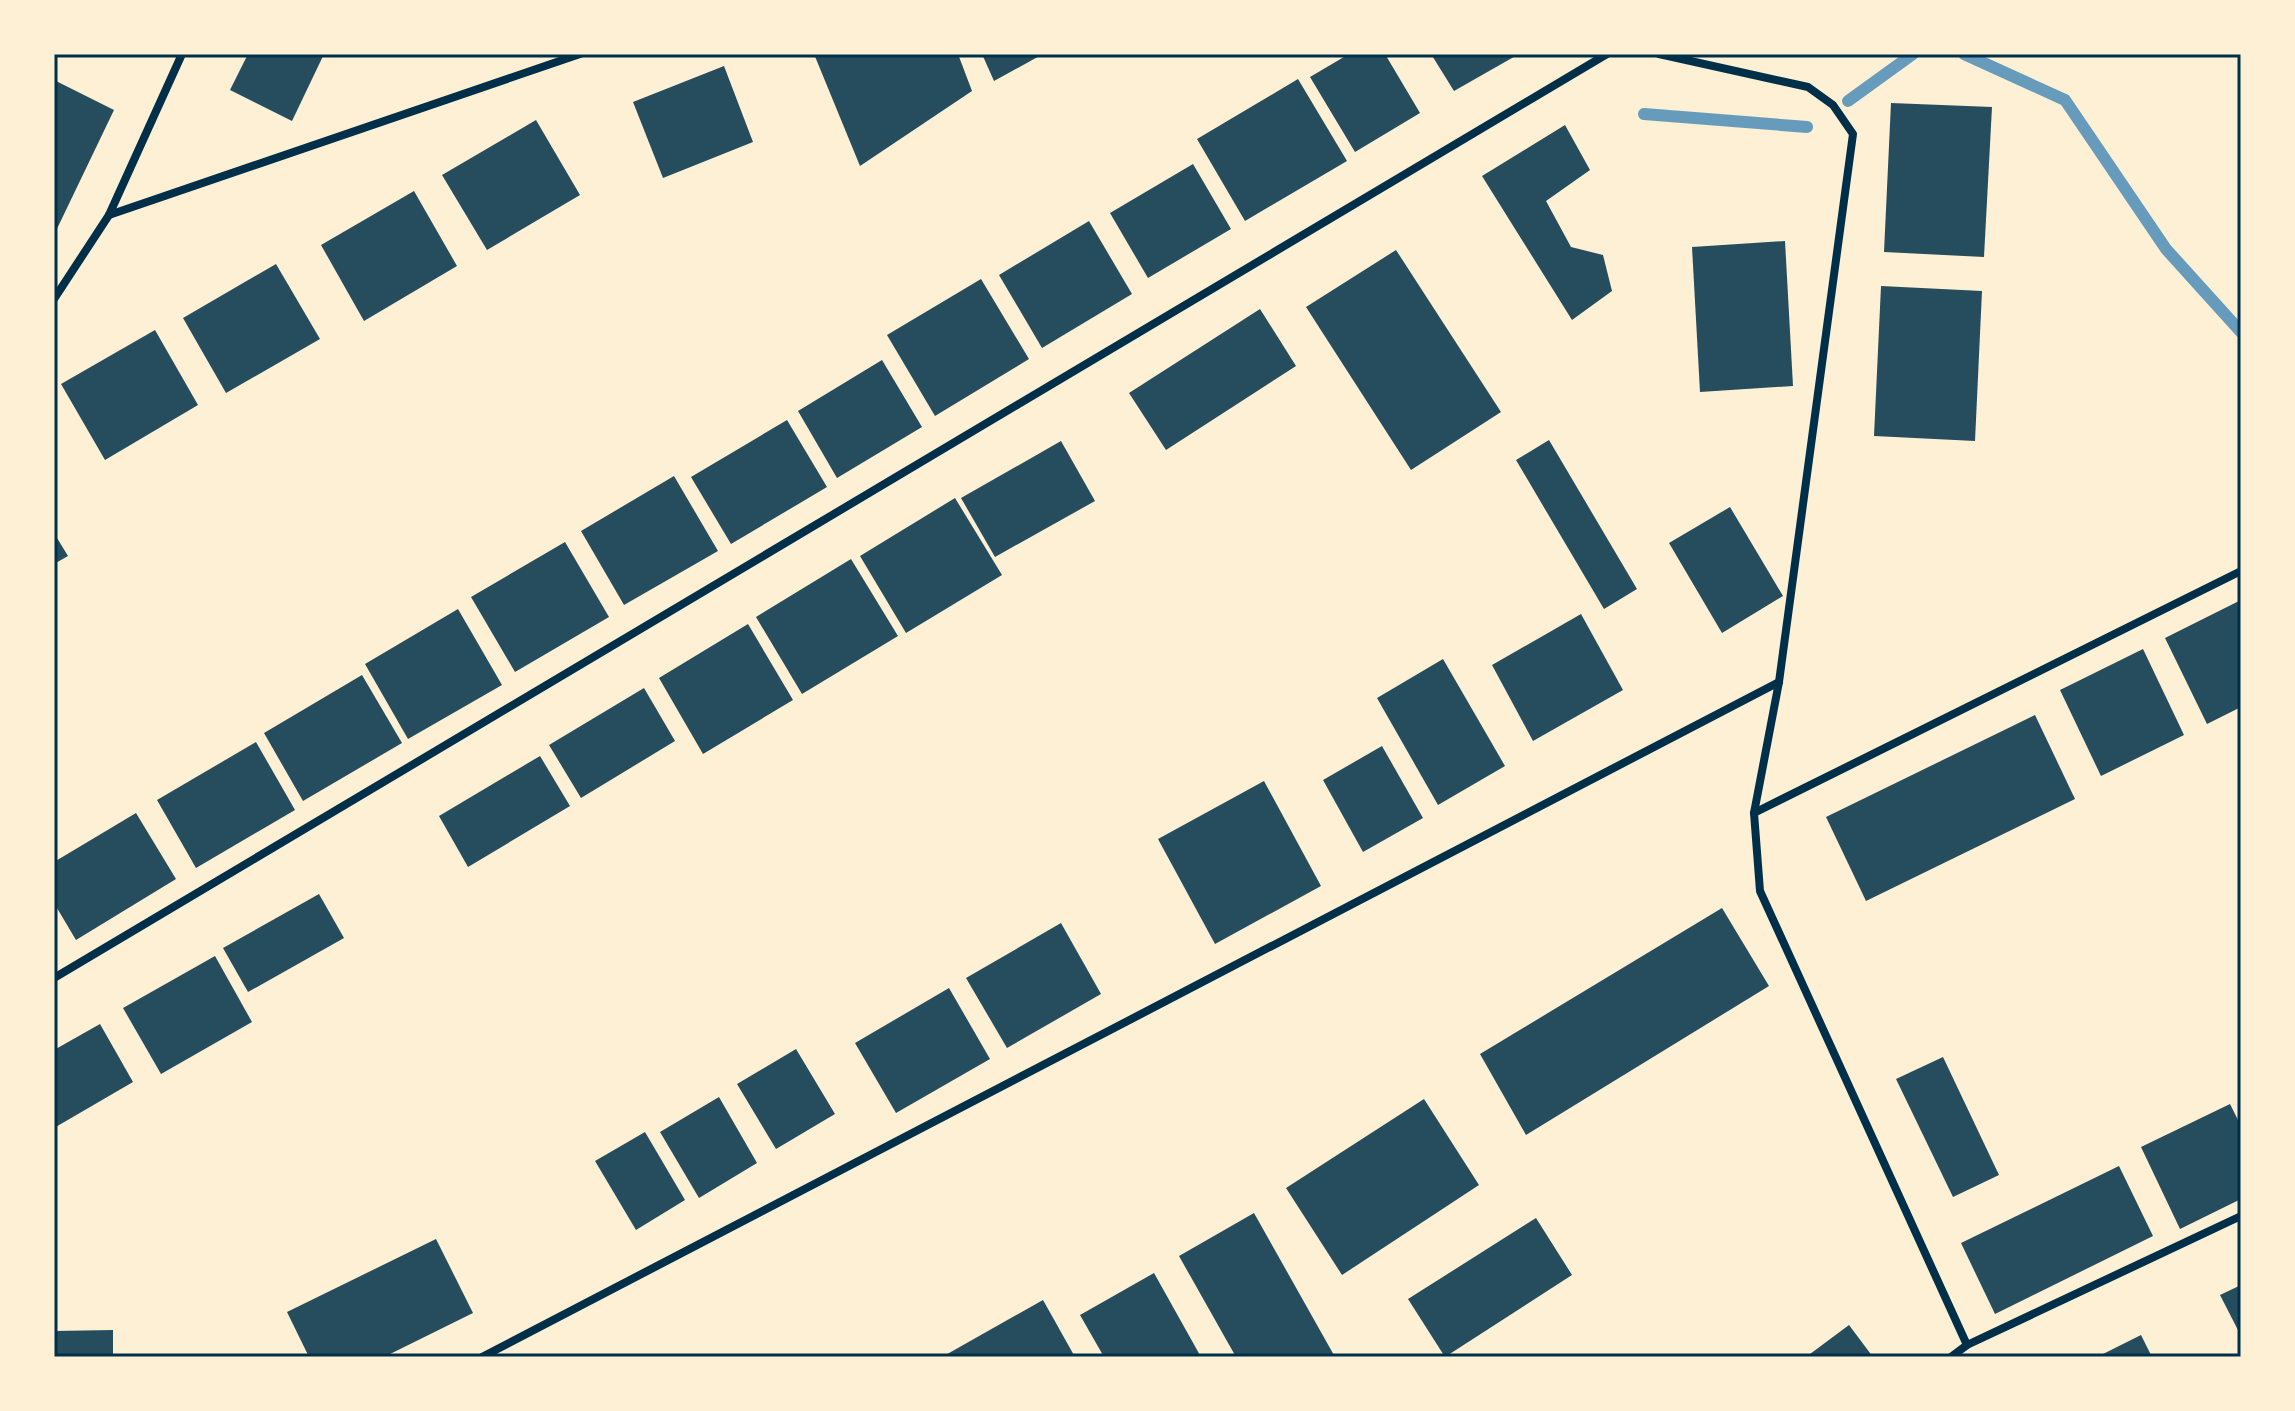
<svg xmlns="http://www.w3.org/2000/svg" width="2295" height="1411" viewBox="0 0 2295 1411" font-family="Literata,serif">
<style>
.lines{fill:none;stroke-linecap:round;stroke-linejoin:round}
.stream{stroke:#669bbc;stroke-width:12}
.building{fill:#264d5e}
.minor{stroke:#003049;stroke-width:8}
.neatline{fill:none;stroke:#003049;stroke-width:3}
</style>
<rect width="100%" height="100%" fill="#fdf0d5"/>
<g class="lines">
<g class="stream">
<path d="M1964,54L2065,100L2166,249L2241,332"/>
<path d="M1848,101L1913,54"/>
<path d="M1644,114L1807,127"/>
</g>
</g>
<g class="building">
<path d="M248,54H324L292,121L230,90Z"/>
<path d="M814,54H958L972,91L860,166Z"/>
<path d="M982,54H1043L994,81Z"/>
<path d="M1349,54H1385L1420,113L1355,152L1310,77Z"/>
<path d="M1431,54H1519L1454,91Z"/>
<path d="M724,66L753,142L663,178L633,102Z"/>
<path d="M1298,79L1347,161L1245,221L1197,139Z"/>
<path d="M54,80L114,110L54,235Z"/>
<path d="M1891,103L1992,107L1984,257L1884,252Z"/>
<path d="M536,120L580,195L487,250L442,175Z"/>
<path d="M1565,125L1590,170L1546,201L1571,247L1603,255L1612,291L1572,320L1482,176Z"/>
<path d="M1193,164L1231,229L1148,278L1110,213Z"/>
<path d="M414,191L457,266L364,321L321,245Z"/>
<path d="M1089,221L1132,294L1042,348L999,275Z"/>
<path d="M1785,241L1793,386L1700,392L1692,247Z"/>
<path d="M1396,250L1501,412L1411,470L1306,307Z"/>
<path d="M276,264L320,339L226,393L183,318Z"/>
<path d="M981,279L1029,359L935,416L887,335Z"/>
<path d="M1881,286L1982,291L1975,441L1874,436Z"/>
<path d="M1260,309L1296,366L1166,450L1129,393Z"/>
<path d="M155,330L198,405L105,460L61,384Z"/>
<path d="M882,360L922,427L837,478L798,411Z"/>
<path d="M787,420L827,487L731,544L691,477Z"/>
<path d="M1549,440L1637,589L1604,609L1516,460Z"/>
<path d="M1061,441L1095,501L995,557L961,498Z"/>
<path d="M674,476L718,551L624,605L581,531Z"/>
<path d="M955,498L1002,575L906,633L860,556Z"/>
<path d="M1730,507L1783,596L1722,633L1669,543Z"/>
<path d="M54,533L68,556L54,564Z"/>
<path d="M565,542L609,617L515,672L471,597Z"/>
<path d="M851,559L898,636L802,694L756,617Z"/>
<path d="M2241,600V707L2207,724L2165,638Z"/>
<path d="M458,609L502,685L408,739L365,664Z"/>
<path d="M1581,614L1623,690L1533,741L1492,665Z"/>
<path d="M748,624L793,700L703,754L659,678Z"/>
<path d="M2143,649L2184,735L2101,776L2060,690Z"/>
<path d="M1443,659L1505,766L1438,805L1377,698Z"/>
<path d="M362,675L402,743L303,801L264,733Z"/>
<path d="M644,688L675,741L581,798L549,745Z"/>
<path d="M2035,715L2075,799L1866,901L1826,817Z"/>
<path d="M256,742L295,810L196,868L157,800Z"/>
<path d="M1382,746L1423,818L1363,852L1323,780Z"/>
<path d="M540,756L570,806L468,867L439,816Z"/>
<path d="M1264,781L1321,886L1215,944L1158,839Z"/>
<path d="M136,813L176,879L76,940L54,903V862Z"/>
<path d="M319,894L344,938L248,992L223,948Z"/>
<path d="M1722,908L1769,986L1526,1135L1480,1054Z"/>
<path d="M1061,923L1101,994L1007,1048L966,978Z"/>
<path d="M215,956L252,1022L161,1074L123,1008Z"/>
<path d="M949,988L990,1059L896,1113L855,1043Z"/>
<path d="M100,1024L133,1082L54,1128V1050Z"/>
<path d="M796,1049L835,1114L776,1149L737,1084Z"/>
<path d="M1943,1057L1999,1175L1953,1197L1896,1079Z"/>
<path d="M719,1097L757,1163L699,1198L660,1132Z"/>
<path d="M1424,1099L1479,1185L1342,1275L1286,1188Z"/>
<path d="M2230,1104L2241,1126V1199L2180,1229L2141,1147Z"/>
<path d="M645,1132L685,1200L636,1230L595,1161Z"/>
<path d="M2119,1166L2153,1236L1995,1314L1961,1243Z"/>
<path d="M1254,1213L1335,1357H1236L1179,1256Z"/>
<path d="M1536,1218L1572,1275L1445,1357L1408,1299Z"/>
<path d="M436,1239L473,1313L384,1357H309L287,1312Z"/>
<path d="M1154,1273L1201,1357H1104L1080,1315Z"/>
<path d="M2241,1285V1336L2220,1295Z"/>
<path d="M1043,1300L1075,1357H942Z"/>
<path d="M1849,1325L1873,1357H1806Z"/>
<path d="M113,1330V1357H54V1331Z"/>
<path d="M2141,1335L2152,1357H2097Z"/>
</g>
<g class="lines">
<g class="minor">
<path d="M1659,54L1808,87L1833,105L1853,134L1779,682L1754,813L1760,891L1967,1345"/>
<path d="M109,215L580,54"/>
<path d="M54,299L109,215L182,54"/>
<path d="M1754,813L2241,571"/>
<path d="M54,978L1607,54"/>
<path d="M482,1357L1779,682"/>
<path d="M1951,1357L1967,1345L2241,1216"/>
</g>
</g>
<rect width="2295" height="1411" fill="none" stroke="#fdf0d5" stroke-width="112"/>
<rect x="56" y="56" width="2183" height="1299" class="neatline"/>
</svg>
